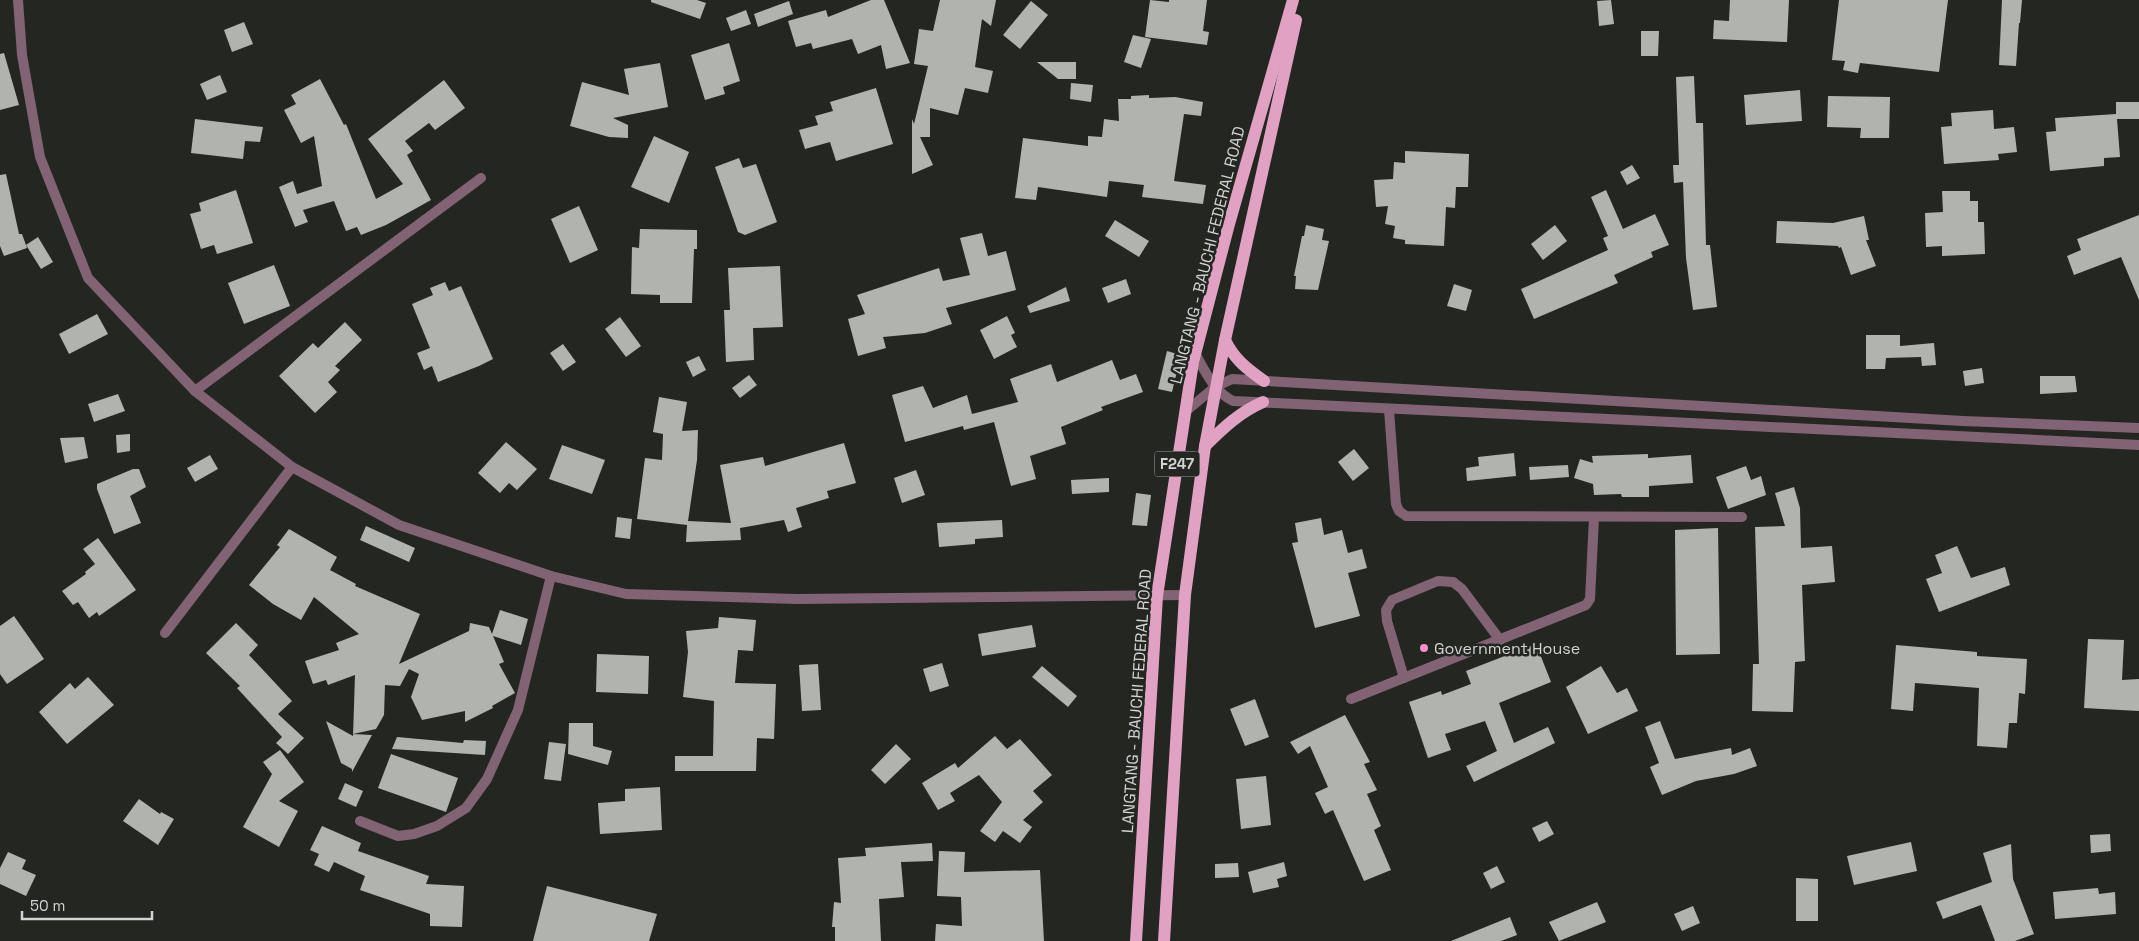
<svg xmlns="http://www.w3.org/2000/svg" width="2139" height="941" viewBox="0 0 2139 941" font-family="'Space Grotesk',sans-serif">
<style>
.building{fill:#b1b4ae}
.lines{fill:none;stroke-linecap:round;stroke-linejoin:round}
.service{stroke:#826373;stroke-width:10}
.minor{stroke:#826373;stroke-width:10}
.tertiary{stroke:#826373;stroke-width:10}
.primary{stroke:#e0a1c2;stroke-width:12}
.poi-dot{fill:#f98fca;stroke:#242622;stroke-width:2}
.labels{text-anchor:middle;stroke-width:5;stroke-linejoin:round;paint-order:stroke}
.shield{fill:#242622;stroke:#9ea09c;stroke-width:1}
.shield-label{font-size:15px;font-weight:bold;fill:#d3d4d1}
.street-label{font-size:16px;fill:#d3d4d1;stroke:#242622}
.poi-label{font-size:16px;fill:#d3d4d1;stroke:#242622;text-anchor:start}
</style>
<rect width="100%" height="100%" fill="#242622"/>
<g class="building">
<path d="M651,0H697L706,3L700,19L651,2Z"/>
<path d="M871,0H884L910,63L886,69L881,45L858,54L852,39L813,49L811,43L796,47L788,21L826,10L828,17Z"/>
<path d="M940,0H996L991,26L982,19L975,67L993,71L988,93L965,88L958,115L930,108V137H920L933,165L912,174V119L914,124L928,66L914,64L919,29L933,31Z"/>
<path d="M1150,0L1169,2V0H1207L1203,31L1209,32L1207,45L1145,37Z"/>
<path d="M1611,0L1614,24L1599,26L1597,1Z"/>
<path d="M1730,0H1789L1787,42L1713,39L1714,20L1729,21Z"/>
<path d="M1839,0H1948L1939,72L1860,63L1858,73L1843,70L1845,61L1832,60Z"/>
<path d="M2002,0H2022L2020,23H2019L2016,66L1999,65Z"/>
<path d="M789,1L793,14L758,27L754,14Z"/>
<path d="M1031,1L1048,15L1020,49L1003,35Z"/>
<path d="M746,10L751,24L731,31L726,18Z"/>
<path d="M244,22L253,44L232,52L224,30Z"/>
<path d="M1641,31H1659L1658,56H1641Z"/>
<path d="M1133,35L1151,39L1141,68L1124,62Z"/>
<path d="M729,43L740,81L723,87L725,94L705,100L691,55Z"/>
<path d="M4,53L19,105L0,110V54Z"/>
<path d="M1037,62H1076V79H1058Z"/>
<path d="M660,63L668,107L613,118L628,125V138L609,137L570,126L582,82L629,95L624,69Z"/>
<path d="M220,75L227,92L207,100L200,84Z"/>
<path d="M1694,76L1696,123H1703L1706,245H1710L1717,307L1693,310L1686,258L1683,182L1674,183L1673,165H1679L1676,77Z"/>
<path d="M320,79L344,125L346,124L376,199L403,184L368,139L444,80L465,108L435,130L429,123L405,141L413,151L407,155L431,200L386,225L361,235L357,227L346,231L334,201L303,210L308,222L295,227L279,187L293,181L297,194L322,186L314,136L301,143L284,110L296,104L291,95Z"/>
<path d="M1071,83L1093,85L1091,102L1070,99Z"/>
<path d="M876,88L893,144L836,161L830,142L805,149L799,130L818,125L815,116L833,111L830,102Z"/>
<path d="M1800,90L1802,121L1746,125L1744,95Z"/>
<path d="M1149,95V98L1175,97L1203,102L1201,116L1184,114L1174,181L1206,185L1203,204L1142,197L1144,185L1109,181L1107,197L1038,187L1036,200L1015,198L1023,138L1088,146V136L1102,137L1104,119L1119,121L1118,99H1131V96Z"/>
<path d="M1828,96L1890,97L1889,138H1860L1861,128L1827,127Z"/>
<path d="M2116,102H2139V119H2117L2120,157L2104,158V166L2050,171L2046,132L2056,131L2055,118L2116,114Z"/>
<path d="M1993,110L1994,129L2014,127L2017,152L1998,154L1999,160L1944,164L1941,127L1952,126L1951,113Z"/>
<path d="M195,119L263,127L260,142L245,141L243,159L191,153Z"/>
<path d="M654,136L689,152L669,203L631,187Z"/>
<path d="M1405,151L1469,154L1468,187H1456L1455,208L1446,207L1444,246L1405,244V240L1393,238L1395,226L1385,224L1388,206L1376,207L1374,180L1393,179L1394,162L1405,163Z"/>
<path d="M739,158L743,168L756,164L777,222L745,235L738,232L715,167Z"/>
<path d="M1632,165L1640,178L1627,185L1620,172Z"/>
<path d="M6,174L19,234H22L27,248L4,256L0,246V175Z"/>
<path d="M236,190L253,243L217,254L214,245L201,249L190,214L201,211L199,203Z"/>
<path d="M1606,190L1623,229L1655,214L1669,245L1651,252L1653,257L1614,275L1618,283L1534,319L1521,289L1608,250L1603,238L1608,236L1591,197Z"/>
<path d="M1942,191H1970V201H1978V222H1984L1985,254L1942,256V246L1926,247L1925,213L1943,212Z"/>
<path d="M579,206L598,250L570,263L551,219Z"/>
<path d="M2139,215V300L2121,257L2074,275L2067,256L2081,250L2077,239Z"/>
<path d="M1864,216L1869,240H1866L1876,266L1851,275L1841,247L1839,248L1838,246L1776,243L1777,221L1833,223Z"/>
<path d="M1115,220L1149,241L1139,257L1105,236Z"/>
<path d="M1306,225L1324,229L1322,240L1329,241L1318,290L1295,289L1296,276H1294L1302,236H1304Z"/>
<path d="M1555,225L1567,241L1543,260L1531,244Z"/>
<path d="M640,229L697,230V249H694L692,303H660V295L631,294L632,247L639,248Z"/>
<path d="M982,233L988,256L1006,251L1016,290L946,308L952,324L925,333L883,337L886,348L858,356L848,319L865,314L857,295L939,268L943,281L970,275L960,238Z"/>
<path d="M38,237L53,262L41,269L26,245Z"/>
<path d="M274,265L290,306L244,324L228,283Z"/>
<path d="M780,266L783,327L753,328L754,360L726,362L724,310H730L728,268Z"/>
<path d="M1126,279L1131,294L1108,303L1102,288Z"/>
<path d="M445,282L449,291L461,286L493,359L479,366L438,382L432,366L424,370L417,353L430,348L412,304L433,295L430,288Z"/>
<path d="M1454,284L1472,290L1466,311L1447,306Z"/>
<path d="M1066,287L1070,301L1030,313L1027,306Z"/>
<path d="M97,314L108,334L69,354L59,334Z"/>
<path d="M1007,316L1015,333L1011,335L1017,347L994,359L980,330Z"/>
<path d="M620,317L641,346L626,357L605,329Z"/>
<path d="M345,322L362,340L335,366L340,370L328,382L337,392L315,413L279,376L313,343L318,348Z"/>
<path d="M1866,335H1900V346L1934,343L1936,365L1922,366L1921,357L1886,358L1885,369H1866Z"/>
<path d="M563,344L576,362L563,371L550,353Z"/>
<path d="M1167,351L1181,355L1172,392L1158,389Z"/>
<path d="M699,356L706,370L693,377L686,362Z"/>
<path d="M1112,360L1120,380L1136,374L1143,392L1101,407L1103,410L1061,427L1066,444L1030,456L1036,479L1011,486L994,422L964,430L963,426L905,442L892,395L923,386L933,408L967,395L972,414L1018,402L1010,379L1051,364L1057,382Z"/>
<path d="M1982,368L1984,383L1965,386L1963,371Z"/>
<path d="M749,375L757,385L740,398L732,388Z"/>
<path d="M2040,376H2075L2077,392L2040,394Z"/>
<path d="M118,394L125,411L94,422L88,404Z"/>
<path d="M659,397L687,402L682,431L698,430L697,460L688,521L731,523L720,465L763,457L765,466L844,443L856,483L827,491L829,498L796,508L802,527L788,532L784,520L740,528L741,540L686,542L687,525L637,519L645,458L662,460L663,434L653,432Z"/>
<path d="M130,434V451L117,453L116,435Z"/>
<path d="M84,437L88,458L65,463L60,438Z"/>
<path d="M506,442L537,469L517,490L509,483L500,493L478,473Z"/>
<path d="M562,445L605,460L592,494L549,479Z"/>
<path d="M1354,449L1369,468L1353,481L1338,462Z"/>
<path d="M1514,453L1516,476L1467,481L1466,468L1479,466L1478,457Z"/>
<path d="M1648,454V458L1691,455L1693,483L1649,486V497H1622L1621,494L1594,495L1593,484L1574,478L1580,459L1593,463L1592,456Z"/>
<path d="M210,455L218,469L195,482L187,468Z"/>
<path d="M1568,465L1569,477L1530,480L1529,467Z"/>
<path d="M1746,466L1751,480L1761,476L1766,495L1728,509L1716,477Z"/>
<path d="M133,469H139L146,487L130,496L141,523L114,534L97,489V484Z"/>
<path d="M916,470L925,495L902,503L894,478Z"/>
<path d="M1109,478V492L1072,494L1071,480Z"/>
<path d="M1794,487L1800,508L1801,548L1832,546L1835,582L1802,585L1805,661L1795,662L1793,712L1752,711L1753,664H1759L1755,527L1785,526L1775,493Z"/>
<path d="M1136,493L1151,495L1147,526L1132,525Z"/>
<path d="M617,517L632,519L630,539L615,537Z"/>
<path d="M1321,518L1324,535L1342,530L1348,553L1362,549L1367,568L1348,573L1360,616L1315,628L1292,543L1298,542L1295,523Z"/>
<path d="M1002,520L1003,537L975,539V544L939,547L937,523Z"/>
<path d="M366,526L415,548L409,562L360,540Z"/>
<path d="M1718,528L1720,654L1676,655L1675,530Z"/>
<path d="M289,529L337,557L330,570L356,584L355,586L420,614L399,664L469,631L470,623L489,627L492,634L500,610L528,619L521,645L493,636L504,662L499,664L515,693L492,706L493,708L465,722V711L422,720L411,697L419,674L409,669L400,686L385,685L384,715L376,729L353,734L372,735L352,772V769L341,763L326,721L353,736L355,675L328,685L326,680L313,684L305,661L339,650L336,643L359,634L314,597L301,620L273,604L249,585L280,547L277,545Z"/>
<path d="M98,538L136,590L99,616L97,612L89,618L78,602L73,605L62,591L86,574L85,572L95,564L83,549Z"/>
<path d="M1957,546L1971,578L2005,567L2010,585L1939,612L1926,579L1942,573L1935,555Z"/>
<path d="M14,616L44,659L7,684L0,674V626Z"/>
<path d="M719,617L756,620L753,651L738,650L735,683L776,684L774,739L757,738L756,771H675V756H713L714,701L683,697L688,652L686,631L718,628Z"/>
<path d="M236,623L258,645L249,655L292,701L278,714L304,738L288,754L276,743L282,737L237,688L240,686L206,653Z"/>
<path d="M1032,625L1036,647L982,656L978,634Z"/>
<path d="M2088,639L2124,640L2122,680L2139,679V711L2084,708Z"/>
<path d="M1536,644L1551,682L1499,703L1514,743L1548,727L1555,743L1474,782L1466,766L1497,751L1485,721L1445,734L1451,750L1428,758L1409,702L1441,691L1442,695L1471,684L1466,671Z"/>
<path d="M1896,645L1977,652V656L2027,659L2025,694L2019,693L2017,723H2009L2007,748L1977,746L1979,688L1915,683L1913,711L1891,709Z"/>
<path d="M597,654L649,656L648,694L596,692Z"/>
<path d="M942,663L949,686L930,692L923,669Z"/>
<path d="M818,664L821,710L802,711L799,665Z"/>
<path d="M1042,666L1077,696L1068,707L1032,677Z"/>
<path d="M1601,666L1617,693L1627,688L1638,711L1588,734L1566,687Z"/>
<path d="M88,677L114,705L67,744L39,712L70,683L75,689Z"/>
<path d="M1255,699L1269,737L1245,746L1230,709Z"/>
<path d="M1345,715L1370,762L1364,764L1377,790L1367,794L1381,826L1374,830L1391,870L1364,881L1333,810L1325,814L1315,793L1328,787L1310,746L1298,754L1290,742Z"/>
<path d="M1660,721L1675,759L1731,748L1732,755L1750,748L1757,766L1734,774L1696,781L1662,795L1650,767L1659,763L1645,727Z"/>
<path d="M569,723H593V746L612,751L608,765L568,754Z"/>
<path d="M995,736L1007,749L1020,739L1052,775L1033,791L1043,802L1023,820L1032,827L1020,843L1003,831L995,842L980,831L1002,802L979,775L950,793L955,801L938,810L922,783L955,763L958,768Z"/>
<path d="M397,737L463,743L464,740L486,741L485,755L392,749Z"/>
<path d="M549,742L566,744L561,781L544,779Z"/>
<path d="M896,744L911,759L885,784L871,770Z"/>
<path d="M280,750L304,782L279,801L298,811L279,847L243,827L272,774L263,762Z"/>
<path d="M391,754L458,778L446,812L378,788Z"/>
<path d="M1266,776L1271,825L1241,829L1236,779Z"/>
<path d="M345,783L363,791L356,807L338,799Z"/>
<path d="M660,787L662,830L600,834L598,803L625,801V789Z"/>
<path d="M139,799L160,814L161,812L174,819L158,845L123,821Z"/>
<path d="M1547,821L1554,834L1539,842L1532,828Z"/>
<path d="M322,826L361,843L358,851L429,876L426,884L464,886L462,927L430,926V914L360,890L365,876L334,862L329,872L314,865L319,854L310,850Z"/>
<path d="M2110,834L2111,851L2091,853L2090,835Z"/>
<path d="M1911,842L1917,871L1854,885L1847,856Z"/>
<path d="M932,843L933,861L901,862L904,897L879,899L881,941H835V927H832L834,902L841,903L838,858L866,856L865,848Z"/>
<path d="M2011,844L2013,879L2034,934L2015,941H1995L1981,905L1943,919L1936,902L1992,882L1983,853Z"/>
<path d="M939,851L965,852L964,872L1040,870L1044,941H935L936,924L962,926L961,897L937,896Z"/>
<path d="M8,852L26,860L22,869L36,875L26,896L0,884V868Z"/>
<path d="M1284,862L1287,876L1277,879L1279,887L1253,893L1248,872Z"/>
<path d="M1238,863L1239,877L1215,878V864Z"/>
<path d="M1497,866L1505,882L1491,889L1483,873Z"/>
<path d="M1796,878L1818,879V921H1796Z"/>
<path d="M547,886L657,914L649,941H533Z"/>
<path d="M2098,888L2099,894L2115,892L2116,914L2055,919L2053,892Z"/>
<path d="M1597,902L1606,922L1559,941L1549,922Z"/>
<path d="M1693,906L1700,923L1682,931L1674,914Z"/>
<path d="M1510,917L1517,935L1501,941H1451Z"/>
</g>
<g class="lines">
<g class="service">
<path d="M1389,410L1396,504L1399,511L1406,516L1742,517"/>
<path d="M1404,678L1387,621L1386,610L1392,600L1438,581L1453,582L1462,589L1500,640"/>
<path d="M1351,699L1586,605L1590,599L1594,517"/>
</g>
<g class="minor">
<path d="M18,0L22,55L40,157L88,278L195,391L292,467L399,525L551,576L626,594L797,599L1185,595"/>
<path d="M195,391L481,178"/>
<path d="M165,633L292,467"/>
<path d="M360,821L398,836L414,834L437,826L466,808L487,779L518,710L551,576"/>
</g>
<g class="tertiary">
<path d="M1195,353C1205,371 1214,392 1233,401C1535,417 1837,428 2139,445"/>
<path d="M1185,412L1215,387L1232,379L1963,421L2139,428"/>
</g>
<g class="primary">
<path d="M1225,340C1234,359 1247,369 1264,381"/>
<path d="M1205,446C1223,428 1240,412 1263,402"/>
<path d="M1136,941L1157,596L1193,362L1229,224L1293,0"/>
<path d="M1164,941L1185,595L1205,446L1225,340L1296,20"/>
</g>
</g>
<circle class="poi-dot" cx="1424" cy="648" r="5"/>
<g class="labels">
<rect class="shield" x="1154.5" y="451.5" width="45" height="25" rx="4"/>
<g class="shield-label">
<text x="1177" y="469">F247</text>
</g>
<g class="street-label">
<text transform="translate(1207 255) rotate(-76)" y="6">LANGTANG - BAUCHI FEDERAL ROAD</text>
<text transform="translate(1136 701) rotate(-86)" y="6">LANGTANG - BAUCHI FEDERAL ROAD</text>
</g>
<g class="poi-label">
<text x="1434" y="654">Government House</text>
</g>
</g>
<path d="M22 911v8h130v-8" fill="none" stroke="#d3d4d1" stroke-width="2.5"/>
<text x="30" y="911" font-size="15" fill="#d3d4d1" stroke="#242622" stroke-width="4" paint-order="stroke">50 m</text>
</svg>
